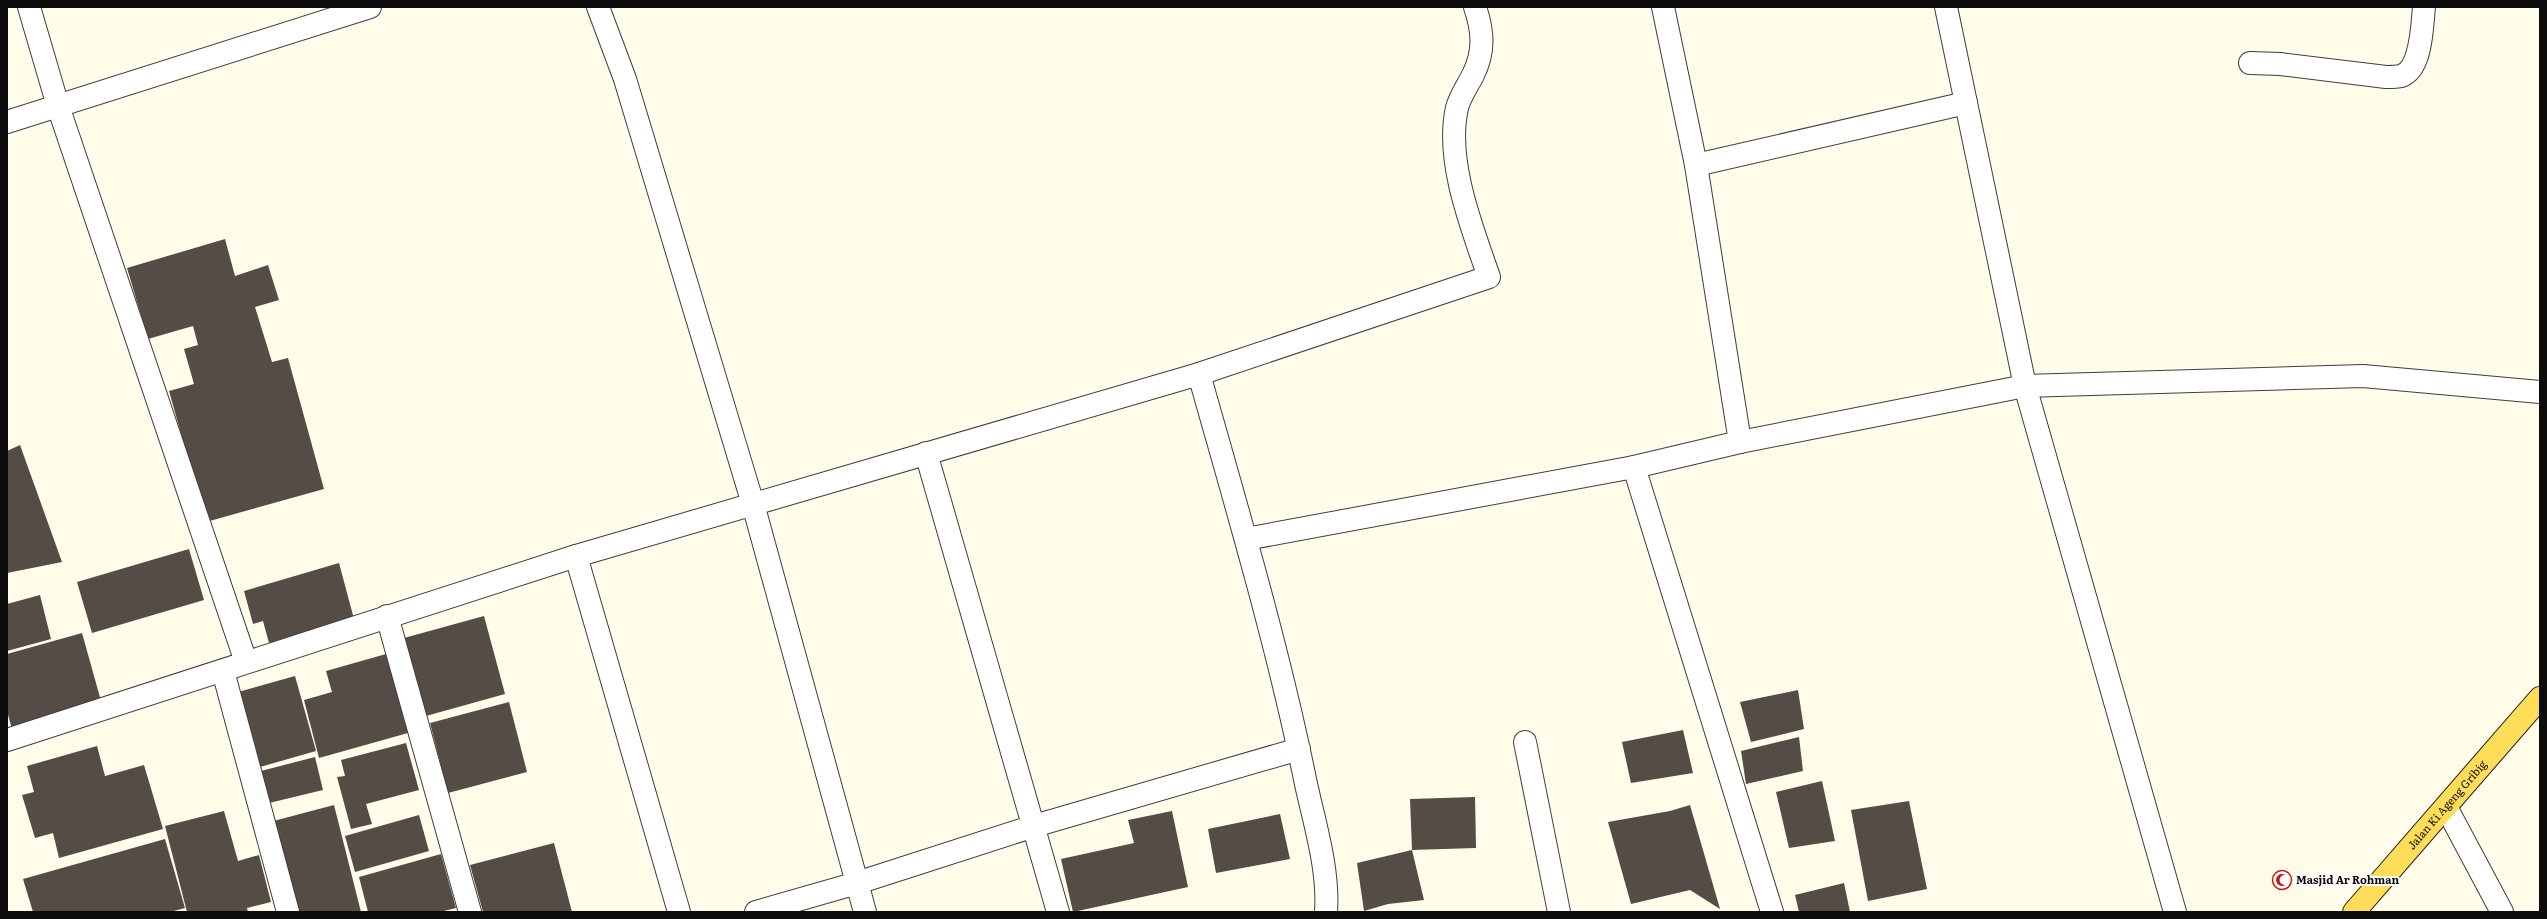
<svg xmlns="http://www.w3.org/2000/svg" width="2547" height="919" viewBox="0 0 2547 919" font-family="Literata,serif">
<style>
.building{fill:#554c46}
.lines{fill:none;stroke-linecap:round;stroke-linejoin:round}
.minor-casing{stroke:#3e3e3e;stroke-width:24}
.primary-casing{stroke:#1c1c1c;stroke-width:24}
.minor{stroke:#fff;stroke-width:22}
.primary{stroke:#ffdd59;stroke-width:22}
.labels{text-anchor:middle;stroke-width:4;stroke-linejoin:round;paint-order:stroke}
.street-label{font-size:11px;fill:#0b0b0b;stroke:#fff}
.poi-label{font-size:11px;font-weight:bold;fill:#0b0b0b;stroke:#fff;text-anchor:start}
</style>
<rect width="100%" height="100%" fill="#fffce9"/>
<g class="building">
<path d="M225,239L235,276L268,265L279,300L255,307L272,362L288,358L324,489L206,522L169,391L194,384L184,349L198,345L193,326L148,339L127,268Z"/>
<path d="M20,445L62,562L7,573V451Z"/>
<path d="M189,549L204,600L92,633L77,582Z"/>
<path d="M339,563L354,619L269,643L263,621L253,624L244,591Z"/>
<path d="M40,595L51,639L7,651V604Z"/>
<path d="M484,616L505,694L426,716L404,638Z"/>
<path d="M82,633L103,708L13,733L7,711V654Z"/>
<path d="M386,654L408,733L319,758L304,700L332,692L326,671Z"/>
<path d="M295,676L316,751L253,769L231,694Z"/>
<path d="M1798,690L1804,729L1751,742L1740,702Z"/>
<path d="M509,702L527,772L448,793L430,723Z"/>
<path d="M1683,730L1693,773L1631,783L1622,742Z"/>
<path d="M1799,737L1803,771L1746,784L1741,751Z"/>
<path d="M406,743L419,790L366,804L372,824L351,829L337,777L345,776L341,760Z"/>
<path d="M97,746L105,776L144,765L163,829L59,858L53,833L35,838L22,795L34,792L27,766Z"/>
<path d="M315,757L323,790L265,804L257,772Z"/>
<path d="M1822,781L1835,841L1789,848L1776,792Z"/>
<path d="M1475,797L1476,848L1412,850L1410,799Z"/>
<path d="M1909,801L1927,889L1868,901L1851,810Z"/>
<path d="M334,805L361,912H290L266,823Z"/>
<path d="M1690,805L1720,909L1690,890L1631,904L1608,822L1670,811Z"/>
<path d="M224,811L238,861L259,855L271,902L247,908L248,912H187L165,826Z"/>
<path d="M1172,811L1188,887L1073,912L1061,859L1134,843L1128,820Z"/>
<path d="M1280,814L1290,859L1216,873L1208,829Z"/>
<path d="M419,815L429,851L355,872L345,836Z"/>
<path d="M165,839L185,908L170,912H33L23,879Z"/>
<path d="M554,843L572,912H483L470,865Z"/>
<path d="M1412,850L1424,900L1388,904L1364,911L1357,863Z"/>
<path d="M441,854L456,908L440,912H368L359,877Z"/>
<path d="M1844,883L1850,912H1799L1795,895Z"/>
</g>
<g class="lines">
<g class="minor-casing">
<g id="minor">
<path d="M29,7L58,106L246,662"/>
<path d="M598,7L625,79L753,504L865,912"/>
<path d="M1663,7L1696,165L1740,442"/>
<path d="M1946,7L2025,386L2175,912"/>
<path d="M2250,63L2280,64L2386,77C2390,77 2397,77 2401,76C2422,69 2422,25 2424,7"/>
<path d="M7,122L370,7"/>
<path d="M1696,165L1966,103"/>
<path d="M1199,374C1237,509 1278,646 1306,784C1315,825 1329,870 1326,912"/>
<path d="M926,453L1058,912"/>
<path d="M1634,467L1772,912"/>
<path d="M1246,539L1634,467L1740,442L2025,386L2363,376L2540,392"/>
<path d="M576,556L679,912"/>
<path d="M387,616L470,912"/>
<path d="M223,671L288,912"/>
<path d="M7,740L576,556L1199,374L1489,277C1472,228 1445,160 1457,108C1460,96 1468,85 1473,75C1485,51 1483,31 1475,7"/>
<path d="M1525,742L1559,912"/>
<path d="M2446,807L2502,912"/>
<path d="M756,912L857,883L1034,826L1299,749"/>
</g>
</g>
<g class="primary-casing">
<g id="primary">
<path id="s1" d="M2354,912L2540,698"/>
</g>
</g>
<use href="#minor" class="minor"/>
<use href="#primary" class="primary"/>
</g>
<defs>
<g id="mosque-ring" transform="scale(1)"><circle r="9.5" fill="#fff" stroke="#c91517" stroke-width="1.5"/><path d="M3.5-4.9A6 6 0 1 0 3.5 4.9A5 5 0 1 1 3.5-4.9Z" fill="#c91517"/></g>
</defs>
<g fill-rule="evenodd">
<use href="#mosque-ring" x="2282" y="880"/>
</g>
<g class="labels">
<g class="street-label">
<text dy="4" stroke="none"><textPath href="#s1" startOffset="142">Jalan Ki Ageng Gribig</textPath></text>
</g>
<g class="poi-label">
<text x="2296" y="884">Masjid Ar Rohman</text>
</g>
</g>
<rect width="2547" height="919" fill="none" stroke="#0b0b0b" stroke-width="16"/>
</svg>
